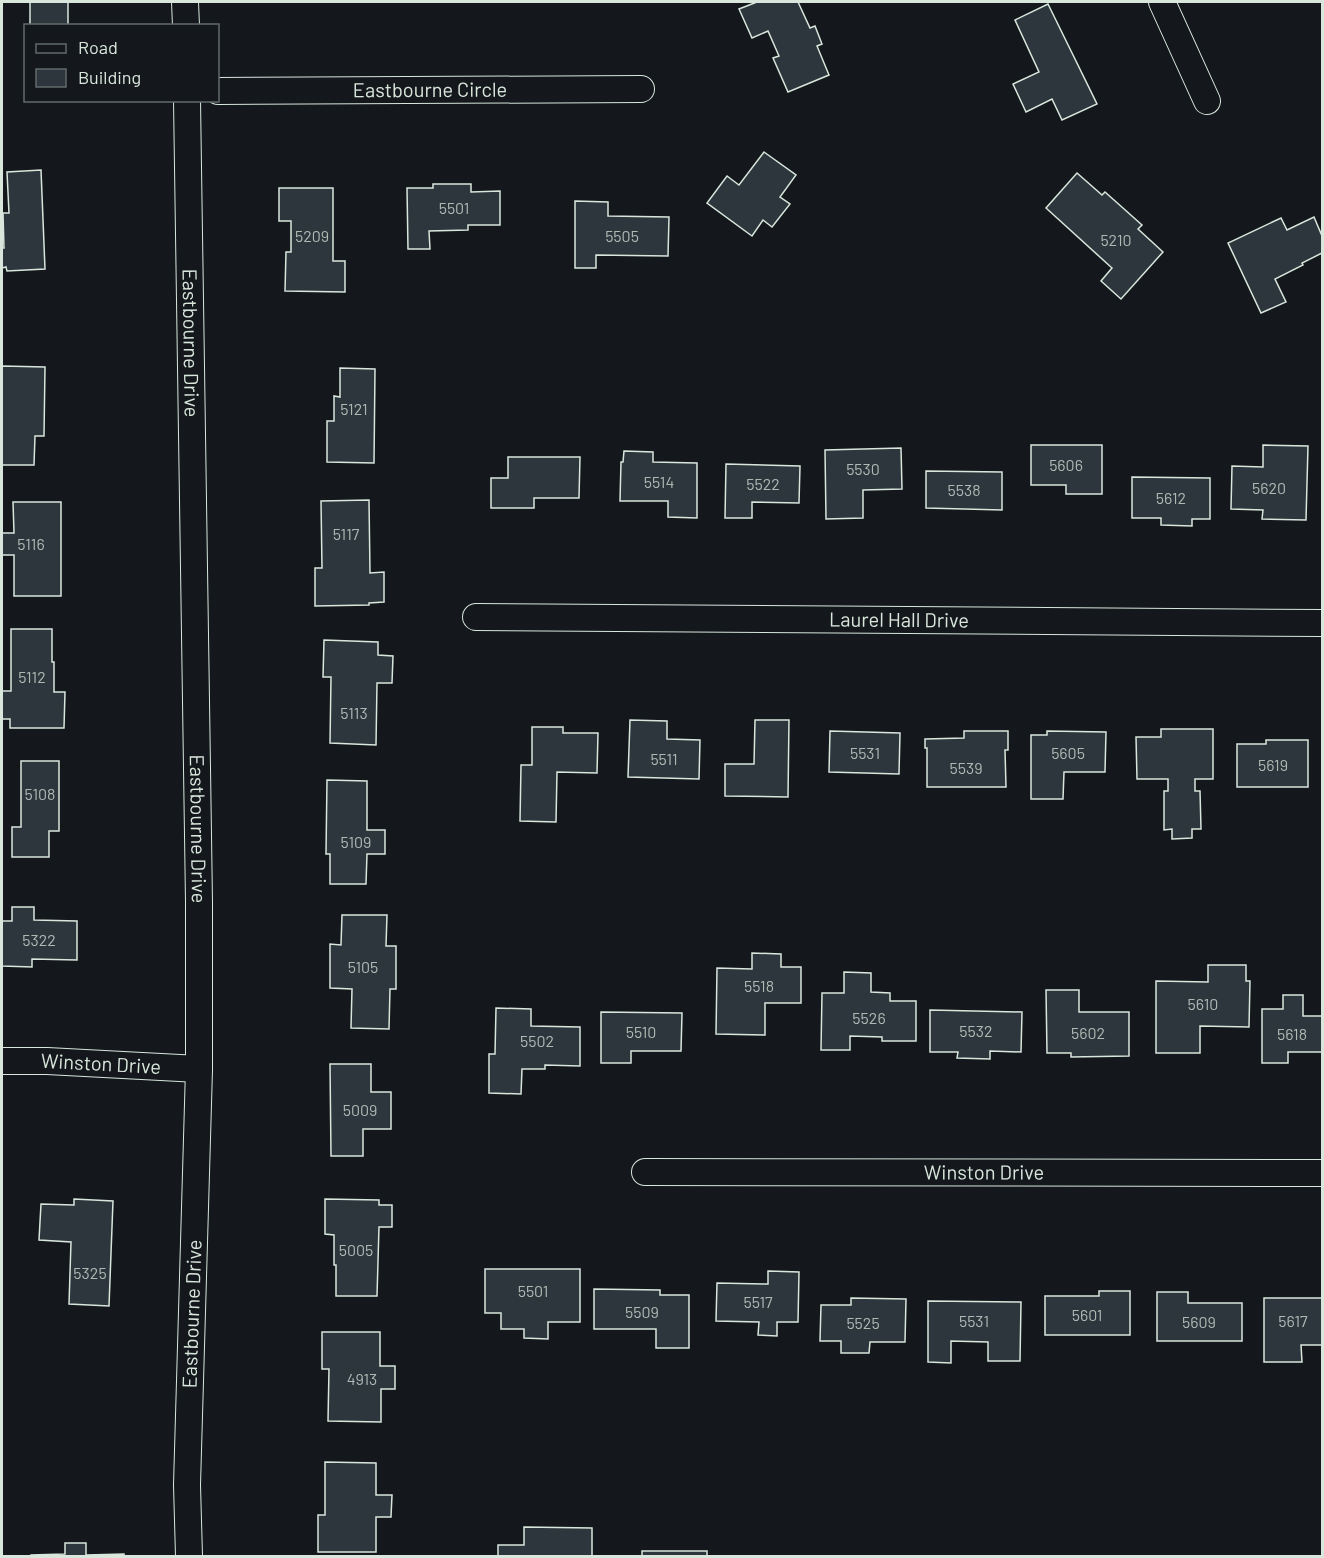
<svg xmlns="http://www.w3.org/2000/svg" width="1324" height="1558" viewBox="0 0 1324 1558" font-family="Barlow,sans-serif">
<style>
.building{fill:#2c363c;stroke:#d8e6dc;stroke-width:1.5}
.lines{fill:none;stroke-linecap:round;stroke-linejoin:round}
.street-casing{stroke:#d8e6dc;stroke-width:28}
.street{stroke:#14181c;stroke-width:26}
.labels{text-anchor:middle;stroke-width:4.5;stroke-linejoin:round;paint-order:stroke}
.number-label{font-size:16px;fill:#adbab4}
.street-label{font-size:20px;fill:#d8e6dc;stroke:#14181c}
</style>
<rect width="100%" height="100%" fill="#14181c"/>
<g class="building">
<rect x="30" y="2" width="38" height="24"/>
<path d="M757,2H798L810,28L815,26L822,44L817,46L829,75L788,92L773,58L779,56L768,31L752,38L739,9Z"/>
<path d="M1048,4L1097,104L1062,120L1052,99L1026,112L1013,84L1039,72L1015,20Z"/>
<path d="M764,152L796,175L780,197L790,204L772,227L763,220L752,236L707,203L727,176L739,185Z"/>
<path d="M41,170L45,269L7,271L6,267L2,268V248H4L3,213H9L7,172Z"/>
<path d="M1077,173L1102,195L1105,192L1142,225L1138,229L1163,252L1121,299L1101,281L1112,268L1046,208Z"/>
<path d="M433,184H471V192L500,191V225H468V230L429,231L430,249H408L407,188H433Z"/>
<path d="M279,188H333V261H345V292L285,291L286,252H291V221H279Z"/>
<path d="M575,201L608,202V216L669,217L668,256L596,255V268H575Z"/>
<path d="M1314,217L1322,236V253L1302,263L1303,265L1275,279L1286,302L1261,313L1228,243L1281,218L1287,230Z"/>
<path d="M2,366L45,367L44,436H35L34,465H2Z"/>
<path d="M340,368L375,369L374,463L327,462V421H334V396L340,397Z"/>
<path d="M1031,445H1102V494H1066V485H1031Z"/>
<path d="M1263,445L1308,446L1306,520L1262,519L1263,510L1231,509L1232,466L1263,467Z"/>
<path d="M901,448L902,489L863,490V518L826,519L825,450Z"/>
<path d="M624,451L653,452V462L697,463V518L668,517V501H620L621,462H623Z"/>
<path d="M508,457H580L579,498H534V508H491V478H508Z"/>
<path d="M726,464L800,466L799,503L752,502V518H725Z"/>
<path d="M926,471L1002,472V510L926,508Z"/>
<path d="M1132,477L1210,478V519H1192V526L1161,525V518H1132Z"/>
<path d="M369,500L370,573L384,572V602L369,603V605L315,606V568H322L321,501Z"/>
<path d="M13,502H61V596H14V555H2V533H14Z"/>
<path d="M11,629H52V662H54V692H65L64,728H10V719H2V691H11Z"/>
<path d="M324,640L378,642V655L393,656L392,683H377L376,745L330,743L331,677H323Z"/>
<path d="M630,720L667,721V739L700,740L699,779L628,777Z"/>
<path d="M755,720H789L788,797L725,796V764H754Z"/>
<path d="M532,727H563V733H598L597,773L557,772L556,822L520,821L521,765H532Z"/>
<path d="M1161,729H1213V779H1195V791H1200L1201,829H1192V838L1172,839V829L1164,830V791H1168V779H1137L1136,737H1161Z"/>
<path d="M830,731L900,733L899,774L829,772Z"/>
<path d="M964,731H1008V750H1005L1006,787H927V748H925V739L964,738Z"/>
<path d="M1047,731L1106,732L1105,772H1064L1063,799H1031V735H1047Z"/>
<path d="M1266,740H1308V787H1237V744H1266Z"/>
<path d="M21,761H59V831H49V857H12V827H21Z"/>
<path d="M327,780L367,781V830H385V854H367L366,884H330V854H326Z"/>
<path d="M12,907H34V920L77,921V960L32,959V967L2,966V921H12Z"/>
<path d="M342,915H387L386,946H396V989H390L389,1029L351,1028L352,989L330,988V944L341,945Z"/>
<path d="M752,953L781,954V967H801V1003H765V1035L716,1034L717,968L752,969Z"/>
<path d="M1208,965H1246V981H1250L1249,1027L1200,1026V1053H1156V981L1208,982Z"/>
<path d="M844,972L871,973V992L890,993V1001H916V1041H882V1037L850,1036V1050H821L822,993H844Z"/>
<path d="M1046,990H1079V1012H1129V1056L1071,1057V1053H1047Z"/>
<path d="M1283,995H1303V1016H1322V1052H1288V1063H1262V1009H1283Z"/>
<path d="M496,1008L531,1009V1026L580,1027V1066L545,1065V1069H522L521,1094L489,1093V1054H495Z"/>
<path d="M930,1010L1022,1012L1021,1052L990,1051V1059L957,1058L958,1052H930Z"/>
<path d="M601,1012L682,1013L681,1051H631V1063H601Z"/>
<path d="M330,1064H371V1092H391V1129H363V1156H331Z"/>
<path d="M74,1199L113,1201L109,1306L69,1304L71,1242L39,1240L41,1204L74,1205Z"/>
<path d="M325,1199L379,1200V1205H392V1227H379L377,1296H336V1265H334V1235L325,1234Z"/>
<path d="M485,1269H580V1322H548V1339L524,1338V1329H501V1313H485Z"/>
<path d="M768,1271L799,1272L798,1322H777V1336L758,1335L759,1322L716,1321L717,1283L768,1284Z"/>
<path d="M594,1289L660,1290V1295H689V1348H656V1329H594Z"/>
<path d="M1099,1291H1130V1335H1045V1296H1099Z"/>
<path d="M1157,1292H1188V1303H1242V1341H1157Z"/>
<path d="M851,1298L906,1299L905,1342H870L869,1353H841V1341H820L821,1305H851Z"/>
<path d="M1264,1298H1322V1345H1301L1302,1362H1264Z"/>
<path d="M928,1301L1021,1302L1020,1361H988V1342L951,1341V1363L928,1362Z"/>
<path d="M322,1332H380V1366H395V1389H381V1422L328,1421L329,1369H322Z"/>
<path d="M325,1462L376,1463V1495H392L391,1517H376V1552H318V1515H325Z"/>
<path d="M524,1527L592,1528V1556H498V1545H524Z"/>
<path d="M65,1543H86V1555L124,1554V1556H31V1555L65,1554Z"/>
<rect x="642" y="1551" width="65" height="5"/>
</g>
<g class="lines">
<g class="street-casing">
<g id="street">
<path d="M185,2L186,26"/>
<path d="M1162,2L1207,101"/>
<path id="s1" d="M218,91L641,89"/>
<path id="s2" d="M187,100L199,902V1069L187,1485L189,1556"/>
<path id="s3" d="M476,617L1322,623"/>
<path id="s4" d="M2,1061H47L199,1069"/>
<path id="s5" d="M645,1172L1322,1173"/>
</g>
</g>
<use href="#street" class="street"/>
</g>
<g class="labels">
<g class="number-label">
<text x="454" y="214">5501</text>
<text x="312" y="242">5209</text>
<text x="622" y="242">5505</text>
<text x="1116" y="246">5210</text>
<text x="354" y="415">5121</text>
<text x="1066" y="471">5606</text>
<text x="863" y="475">5530</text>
<text x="659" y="488">5514</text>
<text x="763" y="490">5522</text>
<text x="1269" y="494">5620</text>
<text x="964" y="496">5538</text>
<text x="1171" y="504">5612</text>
<text x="346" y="540">5117</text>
<text x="31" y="550">5116</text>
<text x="32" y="683">5112</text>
<text x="354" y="719">5113</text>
<text x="865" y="759">5531</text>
<text x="1068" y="759">5605</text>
<text x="664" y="765">5511</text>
<text x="1273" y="771">5619</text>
<text x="966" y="774">5539</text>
<text x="40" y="800">5108</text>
<text x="356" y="848">5109</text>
<text x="39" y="946">5322</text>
<text x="363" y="973">5105</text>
<text x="759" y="992">5518</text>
<text x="1203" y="1010">5610</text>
<text x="869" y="1024">5526</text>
<text x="976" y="1037">5532</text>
<text x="641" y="1038">5510</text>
<text x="1088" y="1039">5602</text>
<text x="1292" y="1040">5618</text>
<text x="537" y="1047">5502</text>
<text x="360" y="1116">5009</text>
<text x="356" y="1256">5005</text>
<text x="90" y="1279">5325</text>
<text x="533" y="1297">5501</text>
<text x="758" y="1308">5517</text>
<text x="642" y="1318">5509</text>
<text x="1087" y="1321">5601</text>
<text x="974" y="1327">5531</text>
<text x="1293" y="1327">5617</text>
<text x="1199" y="1328">5609</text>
<text x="863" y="1329">5525</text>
<text x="362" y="1385">4913</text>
</g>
<g class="street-label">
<text dy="7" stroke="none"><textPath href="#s1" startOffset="212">Eastbourne Circle</textPath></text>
<text dy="7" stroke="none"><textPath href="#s2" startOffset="243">Eastbourne Drive</textPath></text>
<text dy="7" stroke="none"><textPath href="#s3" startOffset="423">Laurel Hall Drive</textPath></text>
<text dy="7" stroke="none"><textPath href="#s2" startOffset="729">Eastbourne Drive</textPath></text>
<text dy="7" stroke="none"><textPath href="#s4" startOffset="99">Winston Drive</textPath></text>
<text dy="7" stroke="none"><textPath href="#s5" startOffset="339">Winston Drive</textPath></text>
<text transform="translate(192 1314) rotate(-88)" y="7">Eastbourne Drive</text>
</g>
</g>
<rect width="1324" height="1558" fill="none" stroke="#d8e6dc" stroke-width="6"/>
<rect x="24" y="24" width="195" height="78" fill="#14181c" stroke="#626a69" stroke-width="1.5"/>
<rect x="36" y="44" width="30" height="9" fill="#14181c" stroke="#626a69" stroke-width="1.5"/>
<text x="78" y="54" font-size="18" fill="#d8e6dc">Road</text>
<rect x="36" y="69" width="30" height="18" fill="#2c363c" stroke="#626a69" stroke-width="1.5"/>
<text x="78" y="84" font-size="18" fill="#d8e6dc">Building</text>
</svg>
